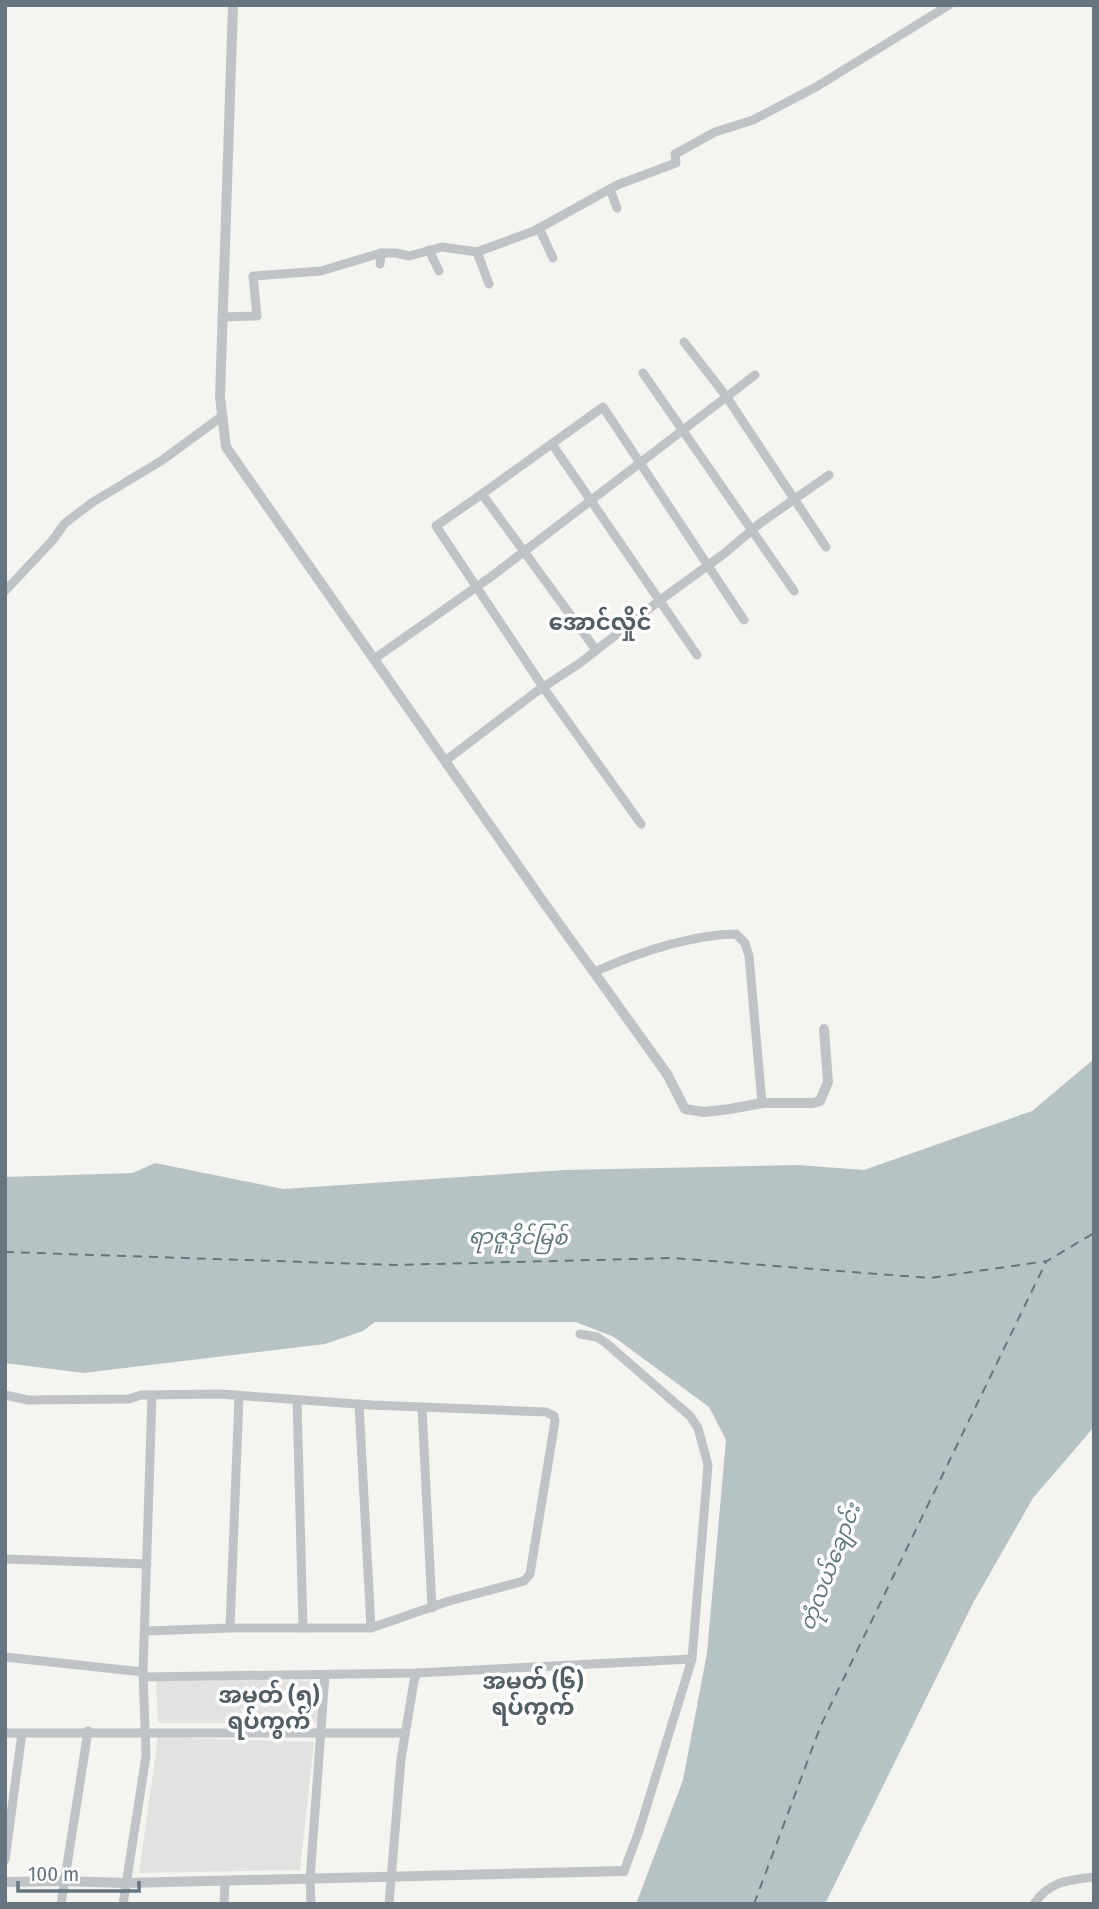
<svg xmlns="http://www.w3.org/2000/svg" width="1099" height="1909" viewBox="0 0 1099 1909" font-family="'Fira Sans Condensed','Noto Sans Myanmar',sans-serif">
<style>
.built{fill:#e2e3e1}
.water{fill:#b7c2c4}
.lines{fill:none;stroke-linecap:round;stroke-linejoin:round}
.ferry{stroke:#62777b;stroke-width:2;stroke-dasharray:9 7;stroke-linecap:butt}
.minor{stroke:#c0c3c6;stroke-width:9}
.tertiary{stroke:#c0c3c6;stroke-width:10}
.labels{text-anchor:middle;stroke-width:7;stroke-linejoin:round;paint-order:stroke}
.water-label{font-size:21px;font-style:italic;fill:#62777b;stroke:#fff}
.quarter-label{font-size:23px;font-weight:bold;fill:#535e65;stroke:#fff}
</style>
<rect width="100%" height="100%" fill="#f4f4f1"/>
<g class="built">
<path d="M156,1678L318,1681L317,1723H158Z"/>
<path d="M158,1737L314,1742L300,1870L139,1873Z"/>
</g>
<path class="water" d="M1094,1059V1427L1033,1498L973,1603L825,1904H636L683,1780L707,1653L726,1440L709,1407L614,1337L576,1322H375L363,1331L325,1344L83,1373L5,1363V1177L133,1173L155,1163L283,1189L565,1170L798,1165L864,1170L1032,1111Z"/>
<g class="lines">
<g class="ferry">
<path d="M5,1252L395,1265L673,1258L930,1278L1047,1261L1094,1233"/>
<path d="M754,1904L821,1725L1046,1262"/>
</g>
<g class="minor">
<path d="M610,189L617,208"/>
<path d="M539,228L553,258"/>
<path d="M429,250L439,271"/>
<path d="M477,252L489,284"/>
<path d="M380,264L381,253"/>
<path d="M222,317L257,316L253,276L321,271L381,253H396L409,256L442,247L477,252L534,231L617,185L676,163L675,154L715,132L753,120L816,87L949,5"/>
<path d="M684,342L726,396L826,547"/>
<path d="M643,373L794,591"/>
<path d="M552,444L697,655"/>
<path d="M482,494L436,526L543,687L641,824"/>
<path d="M5,591L52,541L65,523L93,502L161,461L221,417"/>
<path d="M596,650L482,494L603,407L744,620"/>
<path d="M374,659L492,576L755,375"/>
<path d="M445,761L536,692L580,663L659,601L725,553L759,524L829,475"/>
<path d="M594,972C637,953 687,935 736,934L745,943L749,956L762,1103"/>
<path d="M580,1334L597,1337L606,1343L690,1416L698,1428L708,1465L692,1659L639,1831L624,1871"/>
<path d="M5,1395L28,1400L129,1399L141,1395L220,1394L371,1405L546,1412L554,1416L555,1421L530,1574L524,1581L449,1601L371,1628H230L146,1631"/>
<path d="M297,1400L303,1628"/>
<path d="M359,1404L371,1628"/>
<path d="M422,1407L432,1608"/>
<path d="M5,1559L147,1564"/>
<path d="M230,1628L239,1396"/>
<path d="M5,1657L143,1672"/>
<path d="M144,1677L417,1673L692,1659"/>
<path d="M5,1733H405"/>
<path d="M5,1860L22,1733"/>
<path d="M61,1904L88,1731"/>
<path d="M123,1904L146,1756L143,1672L152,1396"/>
<path d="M224,1904L225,1881"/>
<path d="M311,1904L310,1879L325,1675"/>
<path d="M389,1904L401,1759L414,1681L417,1673"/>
<path d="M1034,1904C1049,1881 1069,1880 1094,1877"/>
</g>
<g class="tertiary">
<path d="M233,5L220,397L226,447L542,900L667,1074L685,1109L704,1112L730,1109L762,1103H813L820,1101L828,1082L824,1029"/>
<path d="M5,1882L65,1881L125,1883L624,1871"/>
</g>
</g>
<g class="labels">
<g class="water-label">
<text transform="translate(518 1237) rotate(1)" y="7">ရာဇူဒိုင်မြစ်</text>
<text transform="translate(830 1567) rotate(-69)" y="7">တုံလယ်ချောင်း</text>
</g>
<g class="quarter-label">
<text x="600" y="630">အောင်လှိုင်</text>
<text x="533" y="1689">အမှတ် (၆)<tspan x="533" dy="26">ရပ်ကွက်</tspan></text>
<text x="269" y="1703">အမှတ် (၅)<tspan x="269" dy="26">ရပ်ကွက်</tspan></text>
</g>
</g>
<rect width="1099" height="1909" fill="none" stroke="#66757f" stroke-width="14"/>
<path d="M18 1881v10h121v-10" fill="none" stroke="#66757f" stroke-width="3.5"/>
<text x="28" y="1881" font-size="21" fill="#66757f" stroke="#ffffff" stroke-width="5" paint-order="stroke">100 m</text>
</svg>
